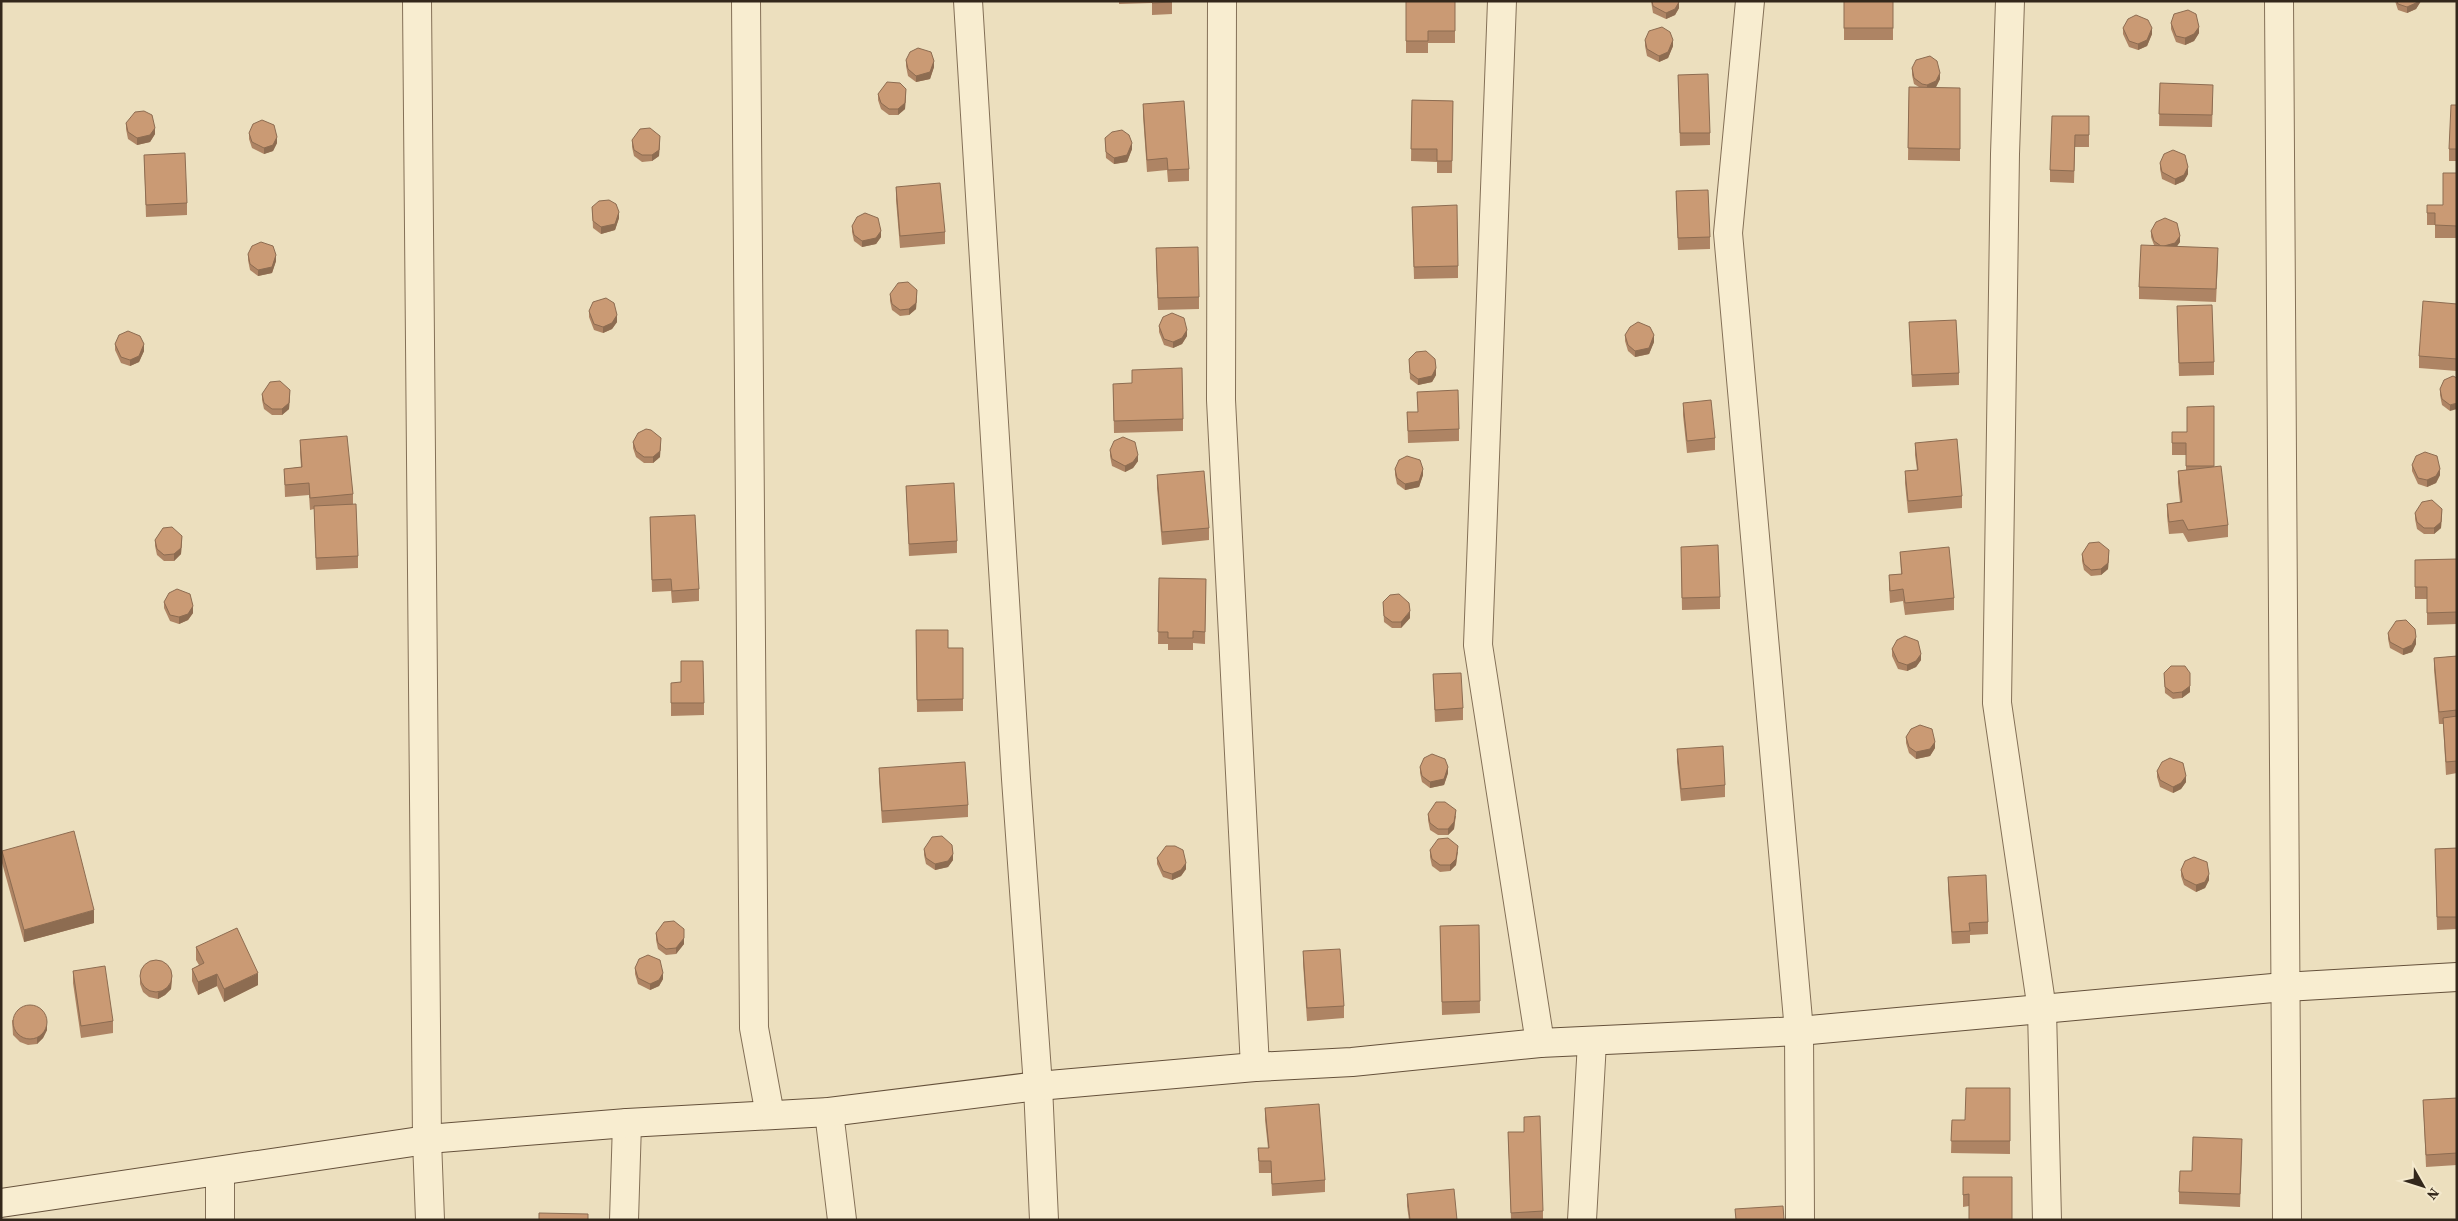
<svg xmlns="http://www.w3.org/2000/svg" width="2458" height="1221" viewBox="0 0 2458 1221" font-family="'Source Serif 4',serif">
<style>
.lines{fill:none;stroke-linecap:round;stroke-linejoin:round}
.street-casing{stroke:#847057;stroke-width:30}
.secondary-casing{stroke:#65513b;stroke-width:30}
.street{stroke:#f8edd0;stroke-width:28}
.secondary{stroke:#f8edd0;stroke-width:28}
.wall{fill:#ae8464}
.shaded-wall{fill:#8d6c51}
.building{fill:#ca9a74;stroke:#8d6c51}
</style>
<rect width="100%" height="100%" fill="#ecdfbe"/>
<g class="lines">
<g class="street-casing">
<g id="street">
<path d="M417,1L427,1140L430,1220"/>
<path d="M746,1L754,1028L770,1115"/>
<path d="M968,1L1016,779L1038,1086L1044,1220"/>
<path d="M1222,1L1221,400L1255,1067"/>
<path d="M1502,1L1478,645L1540,1043"/>
<path d="M1750,1L1728,233L1799,1031L1800,1220"/>
<path d="M2010,1L2005,154L1997,703L2042,1010L2047,1220"/>
<path d="M2279,1L2287,1220"/>
<path d="M829,1112L842,1220"/>
<path d="M220,1172V1220"/>
<path d="M624,1220L627,1123"/>
<path d="M1582,1220L1592,1042"/>
</g>
</g>
<g class="secondary-casing">
<path id="secondary" d="M1,1203L440,1138L627,1123L829,1112L1038,1086L1255,1067L1352,1062L1540,1043L1799,1031L2284,987L2457,977"/>
</g>
<use href="#street" class="street"/>
<use href="#secondary" class="secondary"/>
</g>
<g class="wall">
<path d="M1119,1H1172V14L1152,15V3L1119,4Z"/>
<path d="M1406,1H1455V43H1428V53H1406Z"/>
<path d="M1651,1H1679V8L1675,15L1666,19L1653,13Z"/>
<rect x="1844" y="1" width="49" height="39"/>
<path d="M2395,1H2421L2416,9L2407,13L2398,10Z"/>
<path d="M2171,23L2199,33L2194,41L2185,45L2176,42L2171,29Z"/>
<path d="M2123,28L2152,34L2147,46L2138,50L2129,47L2123,34Z"/>
<path d="M1645,40L1673,46L1668,58L1659,62L1647,56L1645,46Z"/>
<path d="M906,60L934,67L930,79L916,82L908,76L906,66Z"/>
<path d="M1912,68L1940,79L1936,87L1934,88H1960V161L1908,160L1909,87H1919L1914,84L1912,75Z"/>
<path d="M1678,75L1710,133V145L1680,146Z"/>
<path d="M2160,83L2213,97L2212,127L2159,126Z"/>
<path d="M878,94L906,96L905,109L898,115H889L881,109L878,100Z"/>
<path d="M1412,100L1453,101L1452,173H1437V162L1411,161Z"/>
<path d="M1143,104L1189,169V181L1168,182L1167,170L1147,172L1143,116Z"/>
<path d="M2457,105V161H2449V149Z"/>
<path d="M2089,116V147H2075L2074,183L2050,182V170Z"/>
<path d="M126,123L155,134L150,142L137,145L128,139L126,129Z"/>
<path d="M249,133L277,143L273,151L264,154L252,148L249,139Z"/>
<path d="M1105,138L1132,149L1127,162L1114,164L1106,158Z"/>
<path d="M632,140L660,143L659,156L652,161L642,162L634,156L632,147Z"/>
<path d="M144,155L187,203V215L146,217Z"/>
<path d="M2160,163L2188,174L2184,181L2175,185L2162,179L2160,169Z"/>
<path d="M2457,173V238H2435V225H2427V205H2443Z"/>
<path d="M896,187L945,232V244L900,248L896,200Z"/>
<path d="M1676,191L1710,237V249L1678,250Z"/>
<path d="M592,207L619,218L615,230L601,234L593,228Z"/>
<path d="M1412,207L1458,266V278L1414,279Z"/>
<path d="M852,226L881,237L876,244L862,247L854,241L852,232Z"/>
<path d="M2151,231L2180,242L2177,246L2218,260L2216,302L2139,299V287L2154,245L2151,237Z"/>
<path d="M248,254L276,261L272,273L258,276L250,270L248,260Z"/>
<path d="M1156,260L1199,297V309L1158,310Z"/>
<path d="M890,294L917,296L916,309L909,315L900,316L892,310L890,301Z"/>
<path d="M2457,304V371L2419,368V356Z"/>
<path d="M2177,306L2214,362V375L2179,376Z"/>
<path d="M589,311L617,322L612,329L603,333L594,330L589,317Z"/>
<path d="M1909,322L1959,373V385L1912,387Z"/>
<path d="M1159,326L1187,336L1182,344L1173,348L1164,345L1159,332Z"/>
<path d="M1625,335L1654,342L1649,354L1635,357L1628,351L1625,341Z"/>
<path d="M115,344L144,351L139,362L130,366L121,363L115,350Z"/>
<path d="M1409,359L1436,375L1432,382L1418,385L1410,379Z"/>
<path d="M2453,376L2450,411L2442,405L2440,395V389Z"/>
<path d="M1113,384L1183,419V431L1114,433Z"/>
<path d="M1417,392L1459,429V441L1408,443L1407,412H1418Z"/>
<path d="M262,394L290,396L289,409L282,415H272L264,409L262,400Z"/>
<path d="M1683,403L1715,438V450L1687,453L1683,415Z"/>
<path d="M2172,432L2214,466L2228,525V537L2188,542L2183,533L2169,534L2167,516V504L2180,502L2178,483V471L2186,470V455H2172Z"/>
<path d="M300,440L353,494V504L358,556V568L316,570L314,509L310,510L309,495L285,497L284,469L301,467L300,453Z"/>
<path d="M633,442L660,457L653,463H644L636,457L633,448Z"/>
<path d="M1915,443L1962,496V508L1908,513L1905,483V471L1917,470L1915,455Z"/>
<path d="M1110,450L1138,461L1133,468L1125,472L1112,466L1110,456Z"/>
<path d="M2412,465L2440,475L2436,483L2427,487L2418,484L2412,471Z"/>
<path d="M1395,469L1423,475L1419,487L1405,490L1397,484L1395,475Z"/>
<path d="M1157,475L1209,528V540L1162,545L1157,488Z"/>
<path d="M906,486L957,541V553L909,556Z"/>
<path d="M2415,513L2442,515L2441,528L2434,534H2424L2417,529L2415,519Z"/>
<path d="M650,517L699,589V601L672,603L671,591L652,592Z"/>
<path d="M155,540L182,542L181,554L174,561H164L157,555L155,546Z"/>
<path d="M1900,552L1954,598V610L1905,615L1903,601L1890,603L1889,588V575L1901,574Z"/>
<path d="M2082,554L2109,557L2108,569L2101,575L2091,576L2084,570L2082,561Z"/>
<path d="M1681,559L1720,597V609L1682,610Z"/>
<path d="M2457,559V624L2427,625V599H2415V560Z"/>
<path d="M1159,578L1206,579L1205,644L1193,643V650H1168V644H1158Z"/>
<path d="M164,602L193,613L188,620L179,624L170,621L164,608Z"/>
<path d="M1383,602L1410,618L1401,628H1392L1384,622Z"/>
<path d="M916,630L948,648H963V711L917,712Z"/>
<path d="M2388,633L2416,644L2412,652L2403,655L2390,648L2388,639Z"/>
<path d="M1892,649L1921,660L1916,667L1907,671L1898,669L1892,656Z"/>
<path d="M2457,656V773L2446,775L2443,724H2439L2434,670V658Z"/>
<path d="M2164,673L2190,692L2182,698L2173,699L2165,693Z"/>
<path d="M1433,674L1463,708V720L1435,722Z"/>
<path d="M671,683L704,703V715L671,716Z"/>
<path d="M1906,737L1935,748L1930,756L1916,759L1909,753L1906,743Z"/>
<path d="M1677,749L1725,785V797L1681,801L1677,762Z"/>
<path d="M1420,767L1448,773L1444,785L1430,788L1422,782L1420,773Z"/>
<path d="M879,768L968,805V817L882,823L879,780Z"/>
<path d="M2157,771L2186,782L2181,789L2173,793L2160,787L2157,777Z"/>
<path d="M1428,814L1456,816L1454,829L1448,835H1438L1430,830L1428,820Z"/>
<path d="M2457,848V929L2437,930L2435,849Z"/>
<path d="M924,849L953,860L948,867L935,870L926,864L924,855Z"/>
<path d="M1430,850L1458,852L1456,865L1450,871L1440,872L1432,866L1430,857Z"/>
<path d="M2,851L94,923L24,942L2,863Z"/>
<path d="M1157,858L1186,869L1181,876L1172,880L1163,877L1157,864Z"/>
<path d="M2181,870L2209,880L2205,888L2196,892L2184,885L2181,876Z"/>
<path d="M1948,877L1988,922V934L1970,935V943L1952,944L1948,889Z"/>
<path d="M1479,925L1480,1013L1442,1015L1440,926Z"/>
<path d="M656,933L684,944L676,954L666,955L658,949L656,940Z"/>
<path d="M196,947L258,985L224,1002L217,986L198,995L192,981V969L199,965L196,960Z"/>
<path d="M1303,951L1344,1006V1018L1307,1021L1303,963Z"/>
<path d="M635,968L663,979L659,986L650,990L638,984L635,974Z"/>
<path d="M73,971L113,1021V1033L81,1038L73,983Z"/>
<path d="M140,978L172,980L171,989L165,995L158,999L149,997L143,992L140,984Z"/>
<path d="M12,1020L47,1030L43,1038L37,1044L28,1045L20,1042L13,1035Z"/>
<path d="M2010,1088V1154L1951,1153L1952,1120H1965Z"/>
<path d="M2457,1098V1165L2426,1167L2423,1100Z"/>
<path d="M1265,1108L1325,1180V1192L1272,1196L1271,1173H1259L1258,1148H1268L1265,1120Z"/>
<path d="M1508,1132H1524L1543,1211V1220H1511Z"/>
<path d="M2242,1151L2240,1207L2179,1204V1192L2192,1171Z"/>
<path d="M1963,1177H2012L1969,1206L1963,1207Z"/>
<path d="M1407,1194L1457,1220H1409L1407,1206Z"/>
</g>
<g class="shaded-wall">
<path d="M2417,1H2421L2416,9L2407,13V7Z"/>
<path d="M1679,2V8L1675,15L1666,19V13Z"/>
<path d="M2199,27V33L2194,41L2185,45V38Z"/>
<path d="M2152,28V34L2147,46L2138,50V44Z"/>
<path d="M1673,40V46L1668,58L1659,62V56Z"/>
<path d="M934,61V67L930,79L916,82V76Z"/>
<path d="M1940,73V79L1936,87L1927,91V85Z"/>
<path d="M906,89L905,109L898,115V109Z"/>
<path d="M155,128V134L150,142L137,145V138Z"/>
<path d="M660,136L659,156L652,161V155Z"/>
<path d="M277,137V143L273,151L264,154V148Z"/>
<path d="M1132,143V149L1127,162L1114,164V158Z"/>
<path d="M2188,167V174L2184,181L2175,185V179Z"/>
<path d="M619,212V218L615,230L601,234V227Z"/>
<path d="M881,231V237L876,244L862,247V241Z"/>
<path d="M2180,236V242L2175,249L2162,246Z"/>
<path d="M276,255V261L272,273L258,276V270Z"/>
<path d="M917,290L916,309L909,315V309Z"/>
<path d="M617,315V322L612,329L603,333V327Z"/>
<path d="M1187,330V336L1182,344L1173,348V342Z"/>
<path d="M1654,335V342L1649,354L1635,357V351Z"/>
<path d="M144,344V351L139,362L130,366V360Z"/>
<path d="M1436,368V375L1432,382L1418,385V379Z"/>
<path d="M290,390L289,409L282,415V409Z"/>
<path d="M2457,403V409L2450,411V405Z"/>
<path d="M661,444L660,457L653,463V457Z"/>
<path d="M1138,455V461L1133,468L1125,472V466Z"/>
<path d="M1423,469V475L1419,487L1405,490V484Z"/>
<path d="M2440,469V475L2436,483L2427,487V480Z"/>
<path d="M2442,509L2441,528L2434,534V528Z"/>
<path d="M182,536L181,554L174,561V554Z"/>
<path d="M2109,550L2108,569L2101,575V569Z"/>
<path d="M193,606V613L188,620L179,624V617Z"/>
<path d="M1410,611V618L1401,628V622Z"/>
<path d="M2416,637V644L2412,652L2403,655V649Z"/>
<path d="M1921,654V660L1916,667L1907,671V665Z"/>
<path d="M2190,673V692L2182,698V692Z"/>
<path d="M1935,742V748L1930,756L1916,759V752Z"/>
<path d="M1448,767V773L1444,785L1430,788V782Z"/>
<path d="M2186,776V782L2181,789L2173,793V787Z"/>
<path d="M1456,810L1454,829L1448,835V829Z"/>
<path d="M1458,846L1456,865L1450,871V865Z"/>
<path d="M953,854V860L948,867L935,870V864Z"/>
<path d="M1186,863V869L1181,876L1172,880V874Z"/>
<path d="M2209,874V880L2205,888L2196,892V885Z"/>
<path d="M94,910V923L24,942V930Z"/>
<path d="M684,938V944L676,954V948Z"/>
<path d="M258,973V985L224,1002V989Z"/>
<path d="M663,973V979L659,986L650,990V984Z"/>
<path d="M172,974L171,989L165,995L158,999V993Z"/>
<path d="M217,974V986L198,995V982Z"/>
<path d="M47,1024V1030L43,1038L37,1044V1038Z"/>
</g>
<g class="building">
<path d="M1152,1H1172V2L1152,3Z"/>
<path d="M1406,1H1455V31H1428V41H1406Z"/>
<path d="M1652,1H1679V2L1675,9L1666,13L1653,6Z"/>
<rect x="1844" y="1" width="49" height="27"/>
<path d="M2397,1H2417L2416,3L2407,7L2398,4Z"/>
<path d="M2188,10L2196,14L2199,27L2194,34L2185,38L2176,36L2171,23L2174,14Z"/>
<path d="M2136,15L2148,20L2152,28L2147,40L2138,44L2129,41L2123,28L2128,19Z"/>
<path d="M1662,27L1670,32L1673,40L1668,52L1659,56L1647,49L1645,40L1649,31Z"/>
<path d="M918,48L931,52L934,61L930,72L916,76L908,69L906,60L910,52Z"/>
<path d="M1930,56L1937,61L1940,73L1936,81L1927,85L1922,84L1914,78L1912,68L1916,60Z"/>
<path d="M1708,74L1710,133H1680L1678,75Z"/>
<path d="M887,82L900,83L906,89L905,103L898,109H889L881,103L878,94Z"/>
<path d="M2160,83L2213,85L2212,115L2159,114Z"/>
<path d="M1909,87L1960,88V149L1908,148Z"/>
<path d="M1412,100L1453,101L1452,161H1437V149H1411Z"/>
<path d="M1184,101L1189,169L1168,170L1167,158L1147,160L1143,104Z"/>
<path d="M2451,105H2457V149H2449Z"/>
<path d="M144,111L152,115L155,128L150,135L137,138L128,132L126,123L135,112Z"/>
<path d="M2052,116H2089V135H2075L2074,171L2050,170Z"/>
<path d="M262,120L274,125L277,137L273,145L264,148L252,142L249,133L253,124Z"/>
<path d="M650,128L660,136L659,150L652,155H642L634,150L632,140L640,129Z"/>
<path d="M1122,130L1129,135L1132,143L1127,155L1114,158L1106,152L1105,138L1112,132Z"/>
<path d="M2173,150L2185,155L2188,167L2184,175L2175,179L2162,172L2160,163L2164,154Z"/>
<path d="M185,153L187,203L146,205L144,155Z"/>
<path d="M2443,173H2457V226L2435,225V213H2427V205H2443Z"/>
<path d="M940,183L945,232L900,236L896,187Z"/>
<path d="M1708,190L1710,237L1678,238L1676,191Z"/>
<path d="M609,200L616,204L619,212L615,224L601,227L593,221L592,207L599,201Z"/>
<path d="M1457,205L1458,266L1414,267L1412,207Z"/>
<path d="M865,213L878,218L881,231L876,238L862,241L854,235L852,226L857,217Z"/>
<path d="M2165,218L2177,223L2180,236L2175,243L2164,246H2161L2154,241L2151,231L2156,222Z"/>
<path d="M261,242L273,246L276,255L272,267L258,270L250,264L248,254L252,246Z"/>
<path d="M2141,245L2218,248L2216,289L2139,287Z"/>
<path d="M1198,247L1199,297L1158,298L1156,248Z"/>
<path d="M908,282L917,290L916,303L909,309L900,310L892,304L890,294L898,283Z"/>
<path d="M606,298L614,303L617,315L612,323L603,327L594,324L589,311L593,302Z"/>
<path d="M2423,301L2457,304V359L2419,356Z"/>
<path d="M2212,305L2214,362L2179,363L2177,306Z"/>
<path d="M1172,313L1184,318L1187,330L1182,338L1173,342L1164,339L1159,326L1163,317Z"/>
<path d="M1956,320L1959,373L1912,375L1909,322Z"/>
<path d="M1638,322L1650,327L1654,335L1649,348L1635,351L1628,345L1625,335L1630,327Z"/>
<path d="M128,331L140,336L144,344L139,356L130,360L121,357L115,344L119,335Z"/>
<path d="M1426,351L1435,359L1436,368L1432,376L1418,379L1410,373L1409,359L1416,352Z"/>
<path d="M1182,368L1183,419L1114,421L1113,384L1132,383V370Z"/>
<path d="M2453,376L2457,378V403L2450,405L2442,399L2440,389L2444,380Z"/>
<path d="M280,381L290,390L289,403L282,409H272L264,403L262,394L270,382Z"/>
<path d="M1458,390L1459,429L1408,431L1407,412H1418L1417,392Z"/>
<path d="M1711,400L1715,438L1687,441L1683,403Z"/>
<path d="M2214,406V466H2186V443H2172V432H2187V407Z"/>
<path d="M646,429L651,430L661,438L660,451L653,457H644L636,451L633,442L638,433Z"/>
<path d="M347,436L353,494L310,498L309,483L285,485L284,469L302,467L300,440Z"/>
<path d="M1123,437L1135,442L1138,455L1133,462L1125,466L1112,459L1110,450L1114,441Z"/>
<path d="M1957,439L1962,496L1908,501L1905,471L1918,470L1915,443Z"/>
<path d="M2425,452L2437,456L2440,469L2436,476L2427,480L2418,478L2412,465L2416,456Z"/>
<path d="M1407,456L1420,460L1423,469L1419,481L1405,484L1397,478L1395,469L1399,460Z"/>
<path d="M2221,466L2228,525L2188,530L2183,520L2169,522L2167,504L2182,502L2178,471Z"/>
<path d="M1204,471L1209,528L1162,532L1157,475Z"/>
<path d="M954,483L957,541L909,544L906,486Z"/>
<path d="M2432,500L2442,509L2441,522L2434,528H2424L2417,522L2415,513L2422,502Z"/>
<path d="M356,504L358,556L316,558L314,506Z"/>
<path d="M695,515L699,589L672,591L671,579L652,580L650,517Z"/>
<path d="M172,527L182,536L181,548L174,554L164,555L157,549L155,540L163,528Z"/>
<path d="M2099,542L2109,550L2108,563L2101,569L2091,570L2084,564L2082,554L2089,543Z"/>
<path d="M1718,545L1720,597L1682,598L1681,547Z"/>
<path d="M1949,547L1954,598L1905,603L1903,589L1890,591L1889,575L1902,574L1900,552Z"/>
<path d="M2457,559V612L2427,613V587H2415V560Z"/>
<path d="M1159,578L1206,579L1205,632L1193,631V638H1168V632H1158Z"/>
<path d="M177,589L190,594L193,606L188,614L179,617L170,615L164,602L169,593Z"/>
<path d="M1399,594L1409,603L1410,611L1401,622H1392L1384,616L1383,602L1390,595Z"/>
<path d="M2406,620L2415,629L2416,637L2412,645L2403,649L2390,642L2388,633L2396,621Z"/>
<path d="M916,630H948V648H963V699L917,700Z"/>
<path d="M1905,636L1918,641L1921,654L1916,661L1907,665L1898,662L1892,649L1897,640Z"/>
<path d="M2457,656V710L2439,712L2434,658Z"/>
<path d="M681,661H703L704,703H671V683L681,682Z"/>
<path d="M2171,666H2185L2190,673V686L2182,692L2173,693L2165,687L2164,673Z"/>
<path d="M1461,673L1463,708L1435,710L1433,674Z"/>
<path d="M2457,716V761L2446,762L2443,718Z"/>
<path d="M1920,725L1932,729L1935,742L1930,749L1916,752L1909,747L1906,737L1911,729Z"/>
<path d="M1723,746L1725,785L1681,789L1677,749Z"/>
<path d="M1432,754L1445,759L1448,767L1444,779L1430,782L1422,776L1420,767L1424,758Z"/>
<path d="M2170,758L2183,763L2186,776L2181,783L2173,787L2160,780L2157,771L2162,762Z"/>
<path d="M965,762L968,805L882,811L879,768Z"/>
<path d="M1436,802H1445L1456,810L1454,822L1448,829H1438L1430,823L1428,814Z"/>
<path d="M74,831L94,910L24,930L2,851Z"/>
<path d="M942,836L952,845L953,854L948,861L935,864L926,858L924,849L932,837Z"/>
<path d="M1448,838L1458,846L1456,859L1450,865H1440L1432,859L1430,850L1438,839Z"/>
<path d="M1166,846H1175L1183,850L1186,863L1181,870L1172,874L1163,871L1157,858Z"/>
<path d="M2457,848V917H2437L2435,849Z"/>
<path d="M2194,857L2207,862L2209,874L2205,882L2196,885L2184,879L2181,870L2185,861Z"/>
<path d="M1986,875L1988,922L1969,923L1970,931L1952,932L1948,877Z"/>
<path d="M674,921L684,929V938L676,948L666,949L658,943L656,933L664,922Z"/>
<path d="M1479,925L1480,1001L1442,1002L1440,926Z"/>
<path d="M237,928L258,973L224,989L217,974L198,982L192,969L204,963L196,947Z"/>
<path d="M1340,949L1344,1006L1307,1008L1303,951Z"/>
<path d="M648,955L660,960L663,973L659,980L650,984L638,978L635,968L639,959Z"/>
<circle cx="156" cy="976" r="16"/>
<path d="M105,966L113,1021L81,1026L73,971Z"/>
<circle cx="30" cy="1022" r="17"/>
<path d="M1966,1088H2010V1141H1951L1952,1120H1965Z"/>
<path d="M2457,1098V1153L2426,1155L2423,1100Z"/>
<path d="M1319,1104L1325,1180L1272,1184L1271,1161H1259L1258,1148H1269L1265,1108Z"/>
<path d="M1540,1116L1543,1211L1511,1213L1508,1132H1524V1117Z"/>
<path d="M2193,1137L2242,1139L2240,1194L2179,1192L2180,1171H2192Z"/>
<path d="M1963,1177H2012V1220H1969V1194L1963,1195Z"/>
<path d="M1454,1189L1457,1220H1410L1407,1194Z"/>
<path d="M1783,1206L1784,1220H1736L1735,1209Z"/>
<path d="M539,1213L588,1214V1220H539Z"/>
</g>
<rect width="2458" height="1221" fill="none" stroke="#33271b" stroke-width="5"/>
<g transform="translate(2423 1186) rotate(129)" stroke="#f4e9cd" stroke-width="4" paint-order="stroke">
<path d="M0-4L9 19L0 12L-9 19Z" fill="#33271b"/>
<text y="-8" font-size="14" font-weight="bold" text-anchor="middle" fill="#33271b">N</text>
</g>
</svg>
